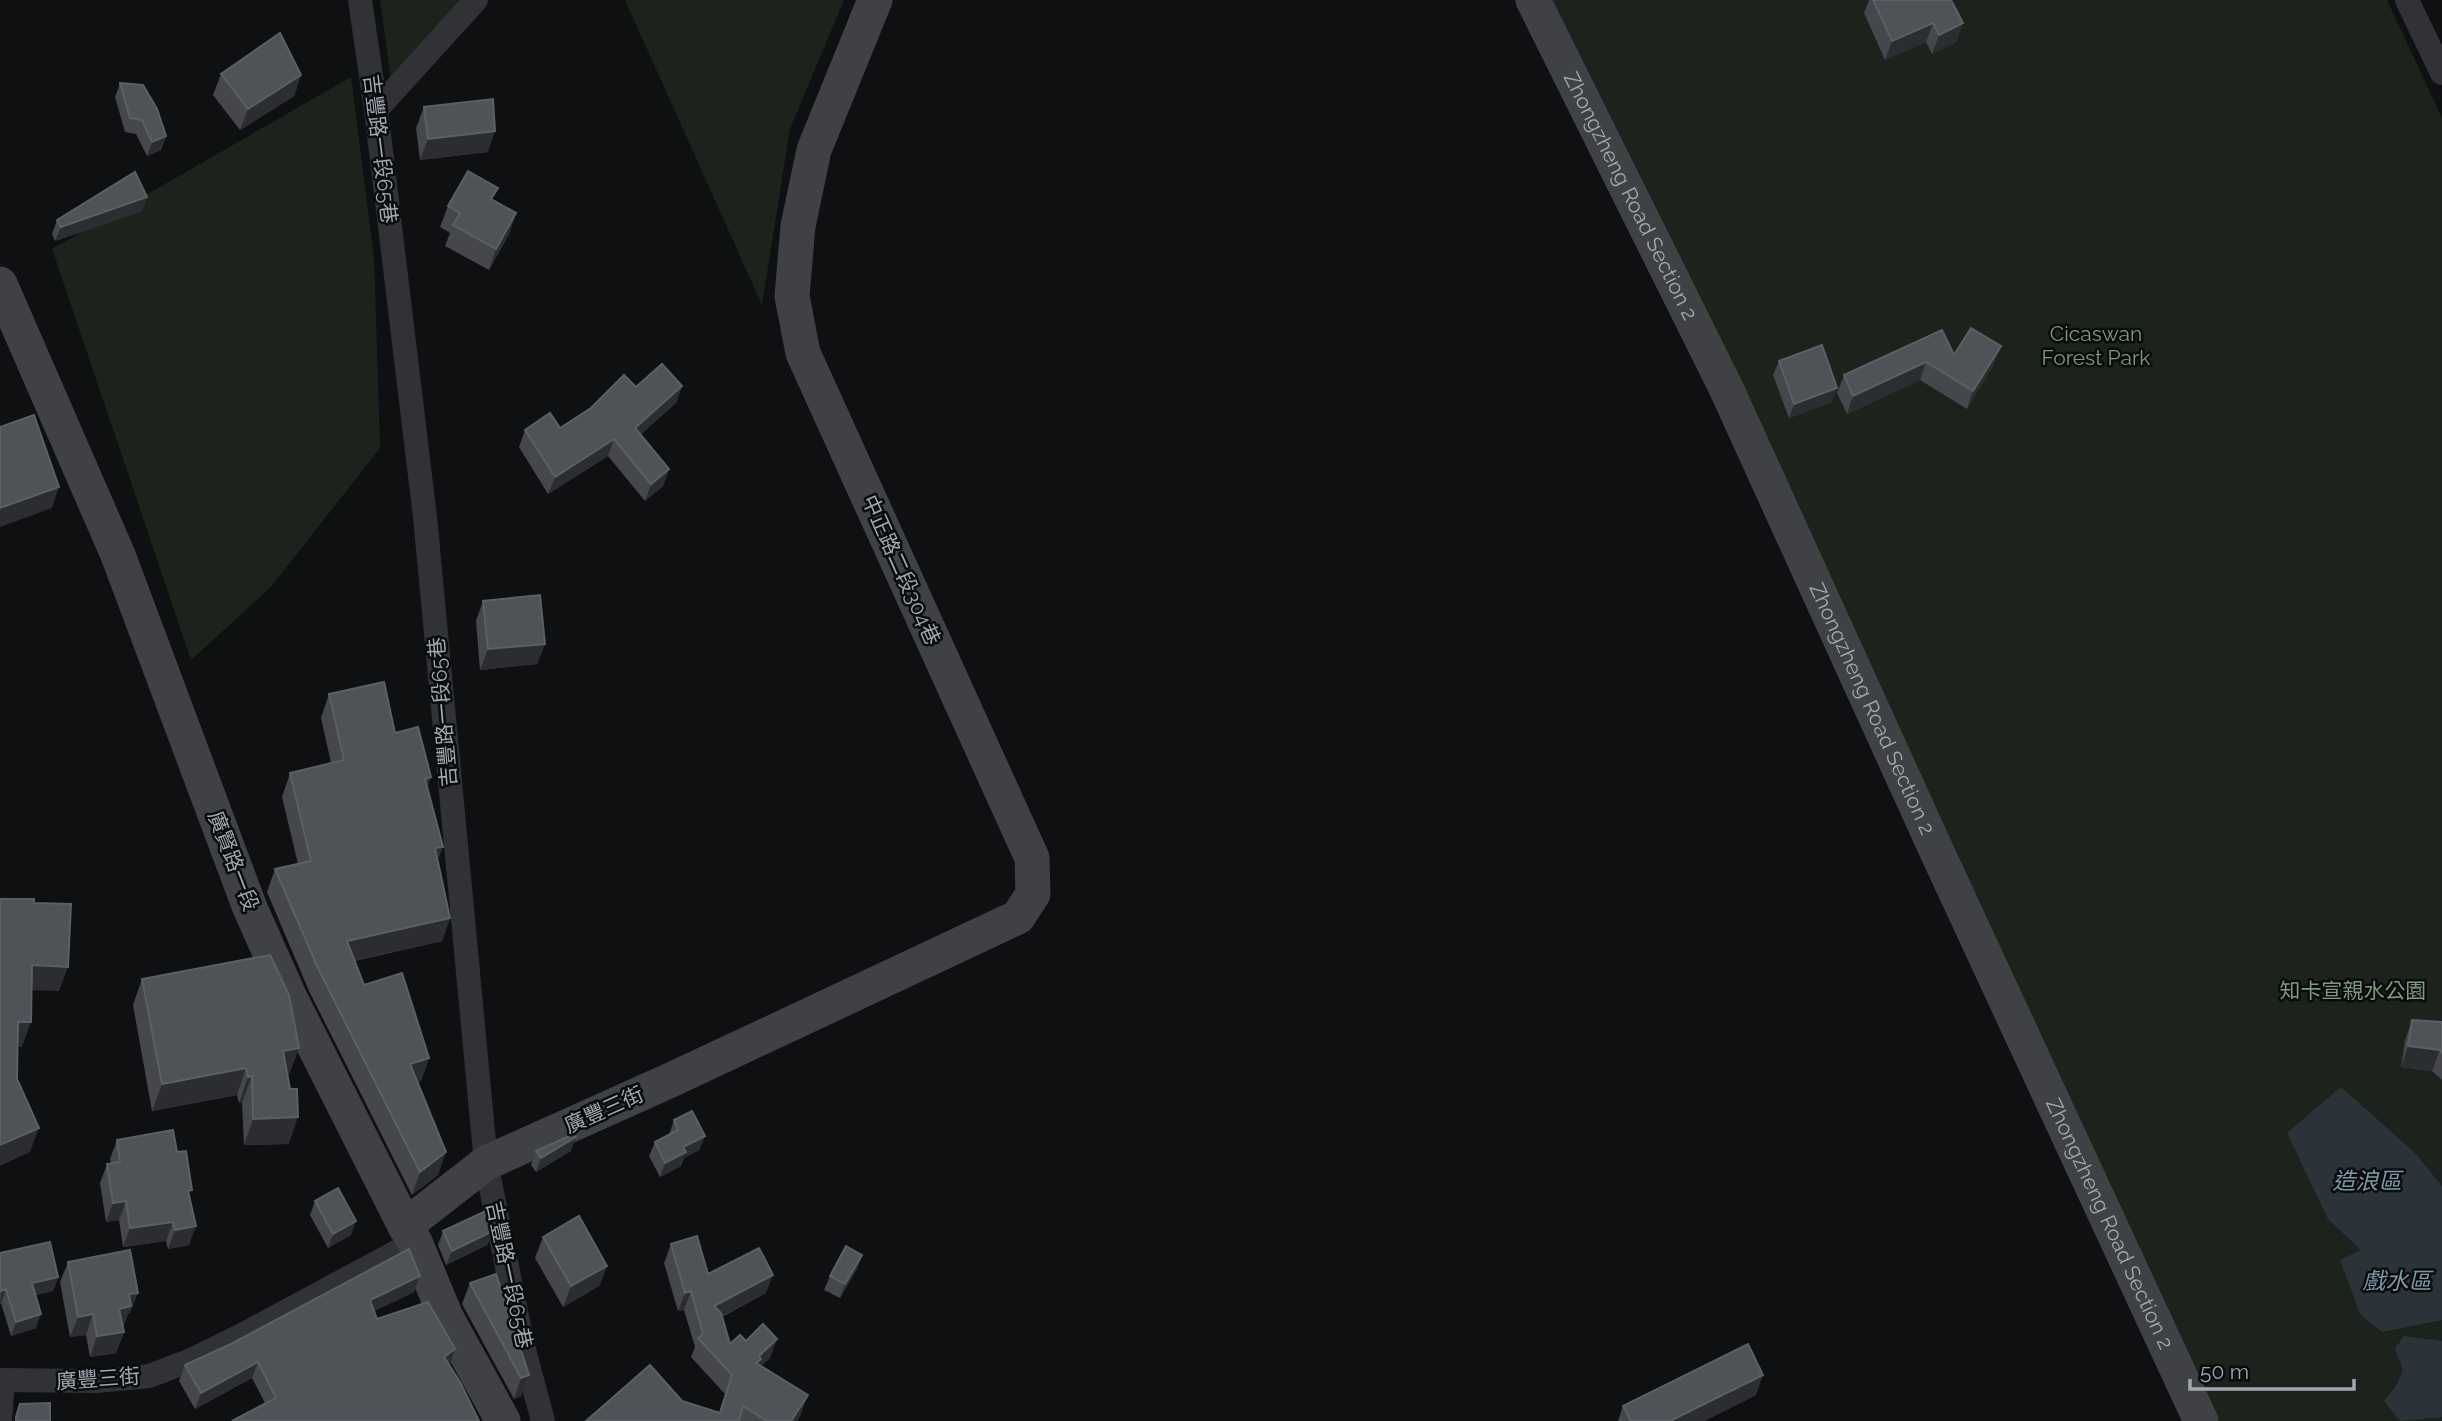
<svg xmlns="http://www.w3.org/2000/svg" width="2442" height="1421" viewBox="0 0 2442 1421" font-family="Raleway,'Noto Sans TC',sans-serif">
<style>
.green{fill:#1c231c}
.water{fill:#2a3338}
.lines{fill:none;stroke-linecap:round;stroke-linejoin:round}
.street{stroke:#313235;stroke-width:24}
.secondary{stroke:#3f4145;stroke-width:35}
.wall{fill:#45474c}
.shaded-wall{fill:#2b2d30}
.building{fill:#4f5257;stroke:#5c5f65;stroke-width:2}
.labels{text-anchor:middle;stroke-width:5;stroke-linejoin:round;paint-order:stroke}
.street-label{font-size:21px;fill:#a1a8b1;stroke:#0a0b0c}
.park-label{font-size:21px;fill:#7b9b79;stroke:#0a0b0c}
.water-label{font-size:23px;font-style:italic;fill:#7a9aaa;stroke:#0a0b0c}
</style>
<rect width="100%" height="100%" fill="#0f1011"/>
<g class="green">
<path d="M380,0H466L391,80Z"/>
<path d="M625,0H844L790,129L762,305Z"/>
<path d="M1551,0H2387L2442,118V1421H2219Z"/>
<path d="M351,77L374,257L380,448L271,587L191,660L52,249Z"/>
</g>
<g class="water">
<path d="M2341,1087L2415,1153L2442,1186V1320L2382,1332L2360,1314L2340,1260L2361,1250L2328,1219L2287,1133Z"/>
<path d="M2404,1336L2442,1341V1417L2400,1421L2384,1401L2396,1386L2403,1370L2395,1349Z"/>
</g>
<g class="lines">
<g class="street">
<path d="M360,0L376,110L425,517L486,1163L523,1346L543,1421"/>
<path d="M2407,0L2442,73"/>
<path d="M376,110L476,0"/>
<path d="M0,1380L97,1381L149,1376L189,1361L242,1335L415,1242"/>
<path d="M0,1421L3,1380"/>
</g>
<g class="secondary">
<path id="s1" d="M1533,0L1726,388L1938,854L2201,1421"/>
<path d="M0,284L118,555L250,908L291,1000L405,1226L415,1242L446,1317L503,1421"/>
<path d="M405,1226L486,1163L673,1079L1018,917L1033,894L1032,858L803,353L792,296L798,226L814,150L875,0"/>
</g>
</g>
<g class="wall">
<path d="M1869,0H1951L1963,23L1956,42L1932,54L1926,42L1885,60L1864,13Z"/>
<path d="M221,74L301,75L294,96L240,130L213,95Z"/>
<path d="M120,83L166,136L161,150L147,156L136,134L125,132L115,97Z"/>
<path d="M424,107L488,152L420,160L416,128Z"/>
<path d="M147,197L142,211L55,241L52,234L57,220Z"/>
<path d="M493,200L516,213L509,234L489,270L445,246L450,233L440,227L448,206Z"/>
<path d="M1954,355L1994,364L1967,409L1920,380L1847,414L1837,393L1844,375Z"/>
<path d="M1779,361L1832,402L1789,418L1773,375Z"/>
<path d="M682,386L676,403L641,434L669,469L663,486L645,501L608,456L548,494L519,447L525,430L560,428L636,387Z"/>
<path d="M483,601L545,644L537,664L480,670L476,621Z"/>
<path d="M329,694L395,733L427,788L438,860L450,918L442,941L355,961L364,985L429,1058L421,1081L417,1082L438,1175L412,1195L309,991L267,892L275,869L298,864L282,797L290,773L331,763L321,718Z"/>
<path d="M142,979L299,1048L289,1074L287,1075L289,1144L244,1145L242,1103H239L237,1095L152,1111L133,1005Z"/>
<path d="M2412,1020L2442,1022V1080L2432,1071L2401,1067L2405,1041Z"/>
<path d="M674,1120L705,1136L699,1150L684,1158L681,1166L660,1177L649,1156L655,1142L669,1135Z"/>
<path d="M117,1140L177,1152L189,1196V1245L168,1249L166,1241L123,1247L119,1220L106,1222L100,1183L107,1164L111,1163L110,1159Z"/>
<path d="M536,1151H571L536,1172L531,1165Z"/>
<path d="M315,1201L351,1235L328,1248L310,1215Z"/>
<path d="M443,1231H493L487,1245L446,1265L438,1245Z"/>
<path d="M543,1237L607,1266L599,1286L563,1307L535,1258Z"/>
<path d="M671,1244L708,1274L766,1293L722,1317L730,1344L746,1341L770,1358L761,1366L801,1414L797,1421H586L682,1401L719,1413L725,1394L691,1357L695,1347L684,1310L678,1311L664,1263Z"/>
<path d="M0,1253L58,1277L53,1291L36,1295V1328L11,1336L1,1303L0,1304Z"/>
<path d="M862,1255L857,1269L840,1298L824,1290L830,1276Z"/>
<path d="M68,1262L130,1313L128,1314L123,1327L124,1332L116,1353L90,1357L86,1335L70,1337L60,1282Z"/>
<path d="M420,1276L414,1292L374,1311L377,1319L455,1349L265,1403L252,1378L195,1409L179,1381L185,1365Z"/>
<path d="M470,1283L529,1375L521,1396L514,1399L462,1304Z"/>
<path d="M1756,1395L1704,1421H1618L1623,1406Z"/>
</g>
<g class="shaded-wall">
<path d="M1933,23L1926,42L1885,60L1892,41Z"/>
<path d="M1963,23L1956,42L1932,54L1939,35Z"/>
<path d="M301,75L294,96L240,130L248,109Z"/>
<path d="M495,131L488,152L420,160L428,139Z"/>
<path d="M166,136L161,150L147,156L152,142Z"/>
<path d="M147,197L142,211L55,241L61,227Z"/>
<path d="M516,213L509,234L489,270L496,249Z"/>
<path d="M2001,346L1994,364L1967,409L1973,391Z"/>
<path d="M1926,362L1920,380L1847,414L1853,396Z"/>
<path d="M682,386L676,403L629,444L635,428Z"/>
<path d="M1837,388L1832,402L1789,418L1794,404Z"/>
<path d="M614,439L608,456L548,494L555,477Z"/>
<path d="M669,469L663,486L645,501L651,484Z"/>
<path d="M59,487L52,508L0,527V508Z"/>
<path d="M545,644L537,664L480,670L488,649Z"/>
<path d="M431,777L423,800L425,779Z"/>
<path d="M443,847L434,870L435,848Z"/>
<path d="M450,918L442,941L339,964L347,941Z"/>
<path d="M32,965L68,967L59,991L23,990Z"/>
<path d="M18,1022H31L22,1047L10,1046Z"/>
<path d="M2408,1046L2440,1050L2432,1071L2401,1067Z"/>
<path d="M299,1048L289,1074L273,1077L283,1051Z"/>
<path d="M429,1058L421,1081L402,1087L410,1064Z"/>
<path d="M246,1068L237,1095L152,1111L162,1084Z"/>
<path d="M252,1076L242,1103H239L248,1077Z"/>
<path d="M298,1117L289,1144L244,1145L253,1119Z"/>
<path d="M39,1128L30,1152L0,1166V1145Z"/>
<path d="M705,1136L699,1150L684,1158L681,1166L660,1177L665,1163L683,1147Z"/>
<path d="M576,1137L571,1151L536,1172L541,1158Z"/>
<path d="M446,1152L438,1175L412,1195L420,1172Z"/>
<path d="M126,1201L119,1220L106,1222L113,1203Z"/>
<path d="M356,1221L351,1235L328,1248L333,1234Z"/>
<path d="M173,1222L166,1241L123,1247L130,1228Z"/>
<path d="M196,1226L189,1245L168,1249L175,1230Z"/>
<path d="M493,1231L487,1245L446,1265L452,1251Z"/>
<path d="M862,1255L857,1269L840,1298L845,1284Z"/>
<path d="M607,1266L599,1286L563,1307L571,1286Z"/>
<path d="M773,1275L766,1293L707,1324L714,1306Z"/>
<path d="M420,1276L414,1292L364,1316L370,1300Z"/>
<path d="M58,1277L53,1291L27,1297L32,1283Z"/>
<path d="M6,1289L1,1303L0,1304L1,1291Z"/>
<path d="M691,1291L684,1310L678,1311L685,1293Z"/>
<path d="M138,1293L130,1313L128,1314L123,1327L119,1309L129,1294Z"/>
<path d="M41,1314L36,1328L11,1336L16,1322Z"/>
<path d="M93,1314L86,1335L70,1337L78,1317Z"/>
<path d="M124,1332L116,1353L90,1357L97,1336Z"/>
<path d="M777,1339L770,1358L757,1370L750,1382L759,1356Z"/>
<path d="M455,1349L450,1365L444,1357Z"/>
<path d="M258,1362L252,1378L195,1409L201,1393Z"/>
<path d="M529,1375L521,1396L514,1399L521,1378Z"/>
<path d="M1763,1375L1756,1395L1704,1421H1670Z"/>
<path d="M808,1395L801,1414L797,1421H791Z"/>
</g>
<g class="building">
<path d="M1873,0H1951L1963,23L1939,35L1933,23L1892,41Z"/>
<path d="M280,33L301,75L248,109L221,74Z"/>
<path d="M120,83L143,85L157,109L166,136L152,142L142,120L130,118Z"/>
<path d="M493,99L495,131L428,139L424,107Z"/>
<path d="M468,171L498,188L491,199L516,213L496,249L453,225L460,213L448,206Z"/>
<path d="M135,172L147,197L61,227L57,220Z"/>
<path d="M1971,328L2001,346L1973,391L1926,362L1853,396L1844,375L1942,330L1954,355Z"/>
<path d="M1822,345L1837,388L1794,404L1779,361Z"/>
<path d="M662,364L682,386L635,428L669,469L651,484L614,439L555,477L525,430L550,413L560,428L591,408L624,375L636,387Z"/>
<path d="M34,415L59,487L0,508V427Z"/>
<path d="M540,595L545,644L488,649L483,601Z"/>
<path d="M384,682L395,733L418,727L431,777L425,779L443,847L435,848L450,918L347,941L364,985L402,973L429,1058L410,1064L446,1152L420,1172L318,968L275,869L311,861L290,773L344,760L329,694Z"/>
<path d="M0,899H34V903L71,904L68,967L32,965L31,1022H18L17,1079L39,1128L0,1145Z"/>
<path d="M270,955L289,995L299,1048L283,1051L290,1089H297L298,1117L253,1119L252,1076L248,1077L246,1068L162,1084L142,979Z"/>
<path d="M2412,1020L2442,1022V1053L2440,1050L2408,1046Z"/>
<path d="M692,1111L705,1136L683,1147L686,1152L665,1163L655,1142L678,1130L674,1120Z"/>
<path d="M173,1130L177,1152L186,1151L192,1190L188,1191L196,1226L175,1230L173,1222L130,1228L126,1201L113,1203L107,1164L120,1162L117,1140Z"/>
<path d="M574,1134L576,1137L541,1158L536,1151Z"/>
<path d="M338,1188L356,1221L333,1234L315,1201Z"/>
<path d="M488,1210L493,1231L452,1251L443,1231Z"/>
<path d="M579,1216L607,1266L571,1286L543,1237Z"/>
<path d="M697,1236L708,1274L759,1248L773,1275L714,1306L721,1313L730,1344L740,1335L746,1341L763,1324L777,1339L759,1356L761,1359L756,1363L808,1395L791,1421H767L743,1406L739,1421H586L650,1365L682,1401L720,1413L732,1375L698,1338L703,1334L691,1291L685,1293L671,1244Z"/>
<path d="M50,1242L58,1277L32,1283L41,1314L16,1322L6,1289L1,1291L0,1286V1253Z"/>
<path d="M846,1246L862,1255L845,1284L830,1276Z"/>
<path d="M409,1249L420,1276L370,1300L377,1319L428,1302L455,1349L444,1357L460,1382L479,1421H232L276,1398L258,1362L201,1393L185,1365L231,1344Z"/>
<path d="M130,1250L138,1293L129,1294L131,1306L119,1309L124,1332L97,1336L93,1314L78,1317L68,1262Z"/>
<path d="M496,1274L529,1375L521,1378L470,1283Z"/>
<path d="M1748,1344L1763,1375L1670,1421H1631L1623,1406Z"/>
<path d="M50,1403V1421H16V1417L20,1404Z"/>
</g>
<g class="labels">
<g class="street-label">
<text transform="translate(380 149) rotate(83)" y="7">吉豐路一段65巷</text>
<text dy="7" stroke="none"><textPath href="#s1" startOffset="219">Zhongzheng Road Section 2</textPath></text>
<text transform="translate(901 570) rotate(66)" y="7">中正路二段304巷</text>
<text dy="7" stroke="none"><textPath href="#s1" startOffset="786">Zhongzheng Road Section 2</textPath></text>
<text transform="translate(443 712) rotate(-95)" y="7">吉豐路一段65巷</text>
<text transform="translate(233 861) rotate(69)" y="7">廣賢路一段</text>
<text transform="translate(604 1110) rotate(-24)" y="7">廣豐三街</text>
<text dy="7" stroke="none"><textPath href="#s1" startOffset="1353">Zhongzheng Road Section 2</textPath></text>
<text transform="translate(509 1275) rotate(78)" y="7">吉豐路一段65巷</text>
<text transform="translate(98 1379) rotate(-4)" y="7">廣豐三街</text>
</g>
<g class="park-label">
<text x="2096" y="341">Cicaswan<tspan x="2096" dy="24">Forest Park</tspan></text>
<text x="2353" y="998">知卡宣親水公園</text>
</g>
<g class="water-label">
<text x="2367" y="1189">造浪區</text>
<text x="2397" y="1289">戲水區</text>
</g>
</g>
<path d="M2190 1379v10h164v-10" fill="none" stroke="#a1a8b1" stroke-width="3.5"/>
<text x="2200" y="1379" font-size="21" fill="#a1a8b1" stroke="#0a0b0c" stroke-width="5" paint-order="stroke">50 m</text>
</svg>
